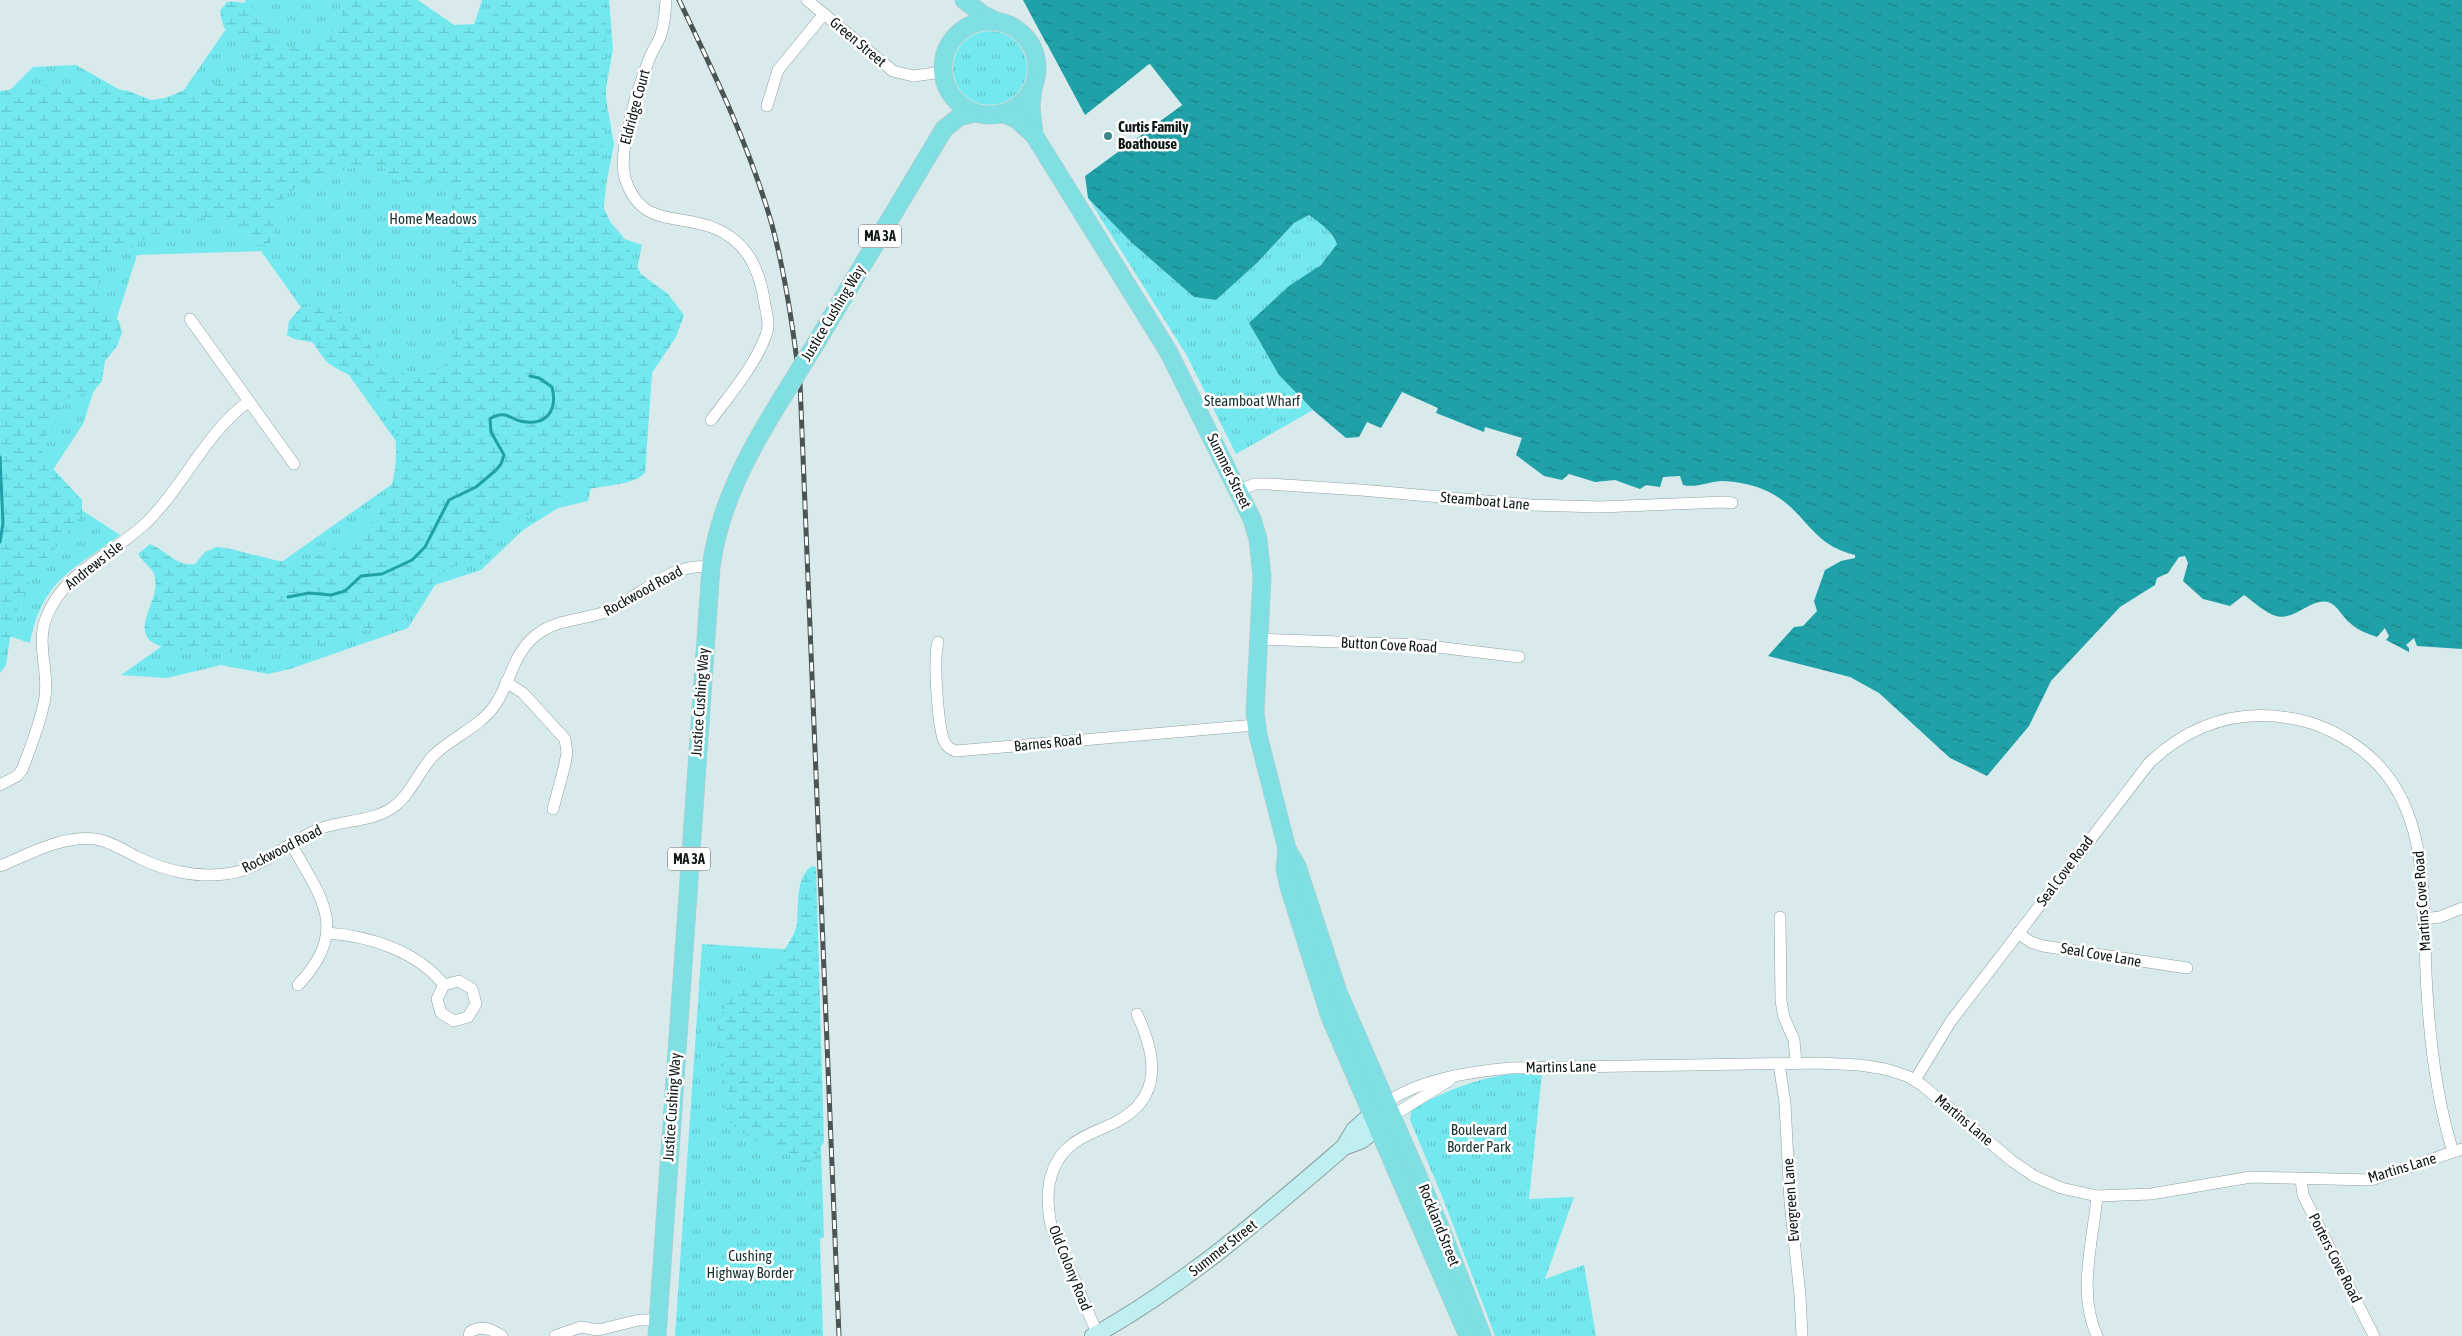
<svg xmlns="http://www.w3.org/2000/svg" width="2462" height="1336" viewBox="0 0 2462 1336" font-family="'Asap Condensed',sans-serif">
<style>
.grass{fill:url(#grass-tufts)}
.wetland{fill:url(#wetland-marsh)}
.water{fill:url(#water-ripples)}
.pier{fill:#d8eaeb}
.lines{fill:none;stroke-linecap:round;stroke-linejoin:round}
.stream{stroke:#20a0a7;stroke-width:3}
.street-casing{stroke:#8fa0a1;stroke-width:12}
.secondary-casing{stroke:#8fa0a1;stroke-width:18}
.primary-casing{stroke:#c6c8c8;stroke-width:19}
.street{stroke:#fff;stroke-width:11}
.secondary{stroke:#bfeff1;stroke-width:16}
.primary{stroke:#7fdfe3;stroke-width:18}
.rail-casing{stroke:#4a5454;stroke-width:5}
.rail{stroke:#fff;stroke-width:3;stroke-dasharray:9;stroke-linecap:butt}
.primary-bridge-casing{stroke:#c6c8c8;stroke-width:19;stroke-linecap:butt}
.primary-bridge{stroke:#7fdfe3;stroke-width:18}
.poi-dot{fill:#3e868a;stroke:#fff;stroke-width:2}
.labels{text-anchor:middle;stroke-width:5;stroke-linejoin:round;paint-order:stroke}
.shield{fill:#fff;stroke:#585d5d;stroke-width:1}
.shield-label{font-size:14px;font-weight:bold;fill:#111818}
.street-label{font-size:15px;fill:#111818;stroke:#fff}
.poi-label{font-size:15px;font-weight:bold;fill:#111818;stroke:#fff;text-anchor:start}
.park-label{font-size:15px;fill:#183233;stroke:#fff}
</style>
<defs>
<pattern id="grass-tufts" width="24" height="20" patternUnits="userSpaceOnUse" patternTransform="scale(1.25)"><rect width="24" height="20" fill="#73e8ef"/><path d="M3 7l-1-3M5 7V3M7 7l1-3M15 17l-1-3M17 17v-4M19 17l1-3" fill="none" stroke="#62c6cc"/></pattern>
<pattern id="wetland-marsh" width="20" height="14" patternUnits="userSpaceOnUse" patternTransform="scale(1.25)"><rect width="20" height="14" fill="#73e8ef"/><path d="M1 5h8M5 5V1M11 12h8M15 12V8" fill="none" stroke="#62c6cc"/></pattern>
<pattern id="water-ripples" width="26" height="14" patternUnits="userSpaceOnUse" patternTransform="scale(1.25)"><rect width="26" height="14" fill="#20a0a7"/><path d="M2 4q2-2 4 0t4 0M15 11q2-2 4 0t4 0" fill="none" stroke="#1b8187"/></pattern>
</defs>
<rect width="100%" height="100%" fill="#d8eaeb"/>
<g class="grass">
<path d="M246,0H404L443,62L474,25L482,0H609L613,49L605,93L614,144L606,185L603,216L591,227L642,245L588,501L558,508L523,530L481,570L435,585L408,628L290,669L268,674L221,665L167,678L121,675L415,468L261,251L137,255L83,424L43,485L120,535C73,570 42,580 30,643L0,633V100L33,67L76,65L166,116Z"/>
<circle cx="990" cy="68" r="37"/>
<path d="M1088,198L1131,242L1194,297L1216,300L1257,263L1294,223L1309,215L1326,227L1337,244C1319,274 1277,300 1250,323C1266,356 1286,384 1313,410L1236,454L1186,354Z"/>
<path d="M702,944L811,951L816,1001L824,1237L820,1239L823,1336H675Z"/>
<path d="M1518,1073H1542L1529,1199L1574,1197L1545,1279L1584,1265L1596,1336H1495L1444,1201L1410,1120L1411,1110C1447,1090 1476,1078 1518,1073Z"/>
</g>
<g class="wetland">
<path d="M341,0H418L454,25L476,24L494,14L498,8L496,0H606V118L603,146L598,167L600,201L611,223L622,235L641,274L668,294L684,315L676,337L652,373L645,473C631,489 583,484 564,497C558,501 553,509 548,515L539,510L499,528L492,536L490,548L481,565C427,557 435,603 403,619C386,628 367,628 349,634C334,638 320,645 305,647C279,651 160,661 147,637C137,619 162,596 154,574C152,568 142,561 138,554L150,544C166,550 176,567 195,564L205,552L217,547C236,548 289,567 303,563C310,561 316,555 323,553C371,536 395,506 396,453C396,439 396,422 389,408C376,386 352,378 331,365C324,361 318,349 312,342L294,339L287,335L289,321L300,308C309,306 322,304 331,307C365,320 370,367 408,375C427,378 436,372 449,360L450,351L459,327L461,308L456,284L451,276L449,257L450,245L458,227L456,207L449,189L441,180C411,185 402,190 381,165C358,164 294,179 283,200C276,214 276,230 269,245L255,244L238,228L212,217L198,218L178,228L151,235L133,247L114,252L105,259L99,270L98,291L100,303L119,321L122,333L117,346L105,361L102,381L94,391L64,400L61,413L42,442L43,458L82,500V514L75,524L31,577L18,608L10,638L6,665L0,673V91L56,84L75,89L94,90L106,87L128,91L151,100L165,98L182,91L229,82L249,69L254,59L252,48C232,34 224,38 220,11L227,2C257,0 266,15 276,40C280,43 285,47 290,47C316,49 349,29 341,0Z"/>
<path d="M812,866L816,867L824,1142L810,1163C796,1168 796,1160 786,1152C781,1147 774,1148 768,1146C757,1143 730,1127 727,1116C725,1107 728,1097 727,1089C726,1071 715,1056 717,1037C721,980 766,984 788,944C792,938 796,930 797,923C799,905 795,877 812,866Z"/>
</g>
<path class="water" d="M1023,0H2462V649L2417,646L2414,638L2406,645L2409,648V652L2386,640L2389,636L2385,628L2377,637C2368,634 2357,630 2350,623C2342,617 2338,605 2328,602C2310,598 2295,621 2276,616C2265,613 2253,601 2244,595L2230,606L2203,599L2183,581L2188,563L2185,556L2179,557L2168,573L2157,578L2155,585L2120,607L2051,681L2029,726L1987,776L1950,758L1879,693L1850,677L1768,656L1794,627L1803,626L1817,611L1814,601L1825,570L1841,561L1855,558V555C1809,544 1807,511 1769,492C1755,485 1737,481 1721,481C1707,482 1697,488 1683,485L1680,476L1663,477L1660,487L1646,485L1640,489L1615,480L1595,482L1569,474L1562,480L1544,476L1516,455L1522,438L1485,427L1484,432L1436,413L1438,408L1402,392L1381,428L1367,422L1359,437L1346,438L1313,410L1279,375L1249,323L1289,286L1321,265L1337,244C1331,230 1321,224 1309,215L1294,223L1257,263L1216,300L1194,297L1131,242L1088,198L1085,176L1182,105L1149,64L1085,116Z"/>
<path class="pier" d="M1047,44L1085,115L1150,64L1182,105L1082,178L1083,174L1178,105L1149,68L1084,118L1045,45Z"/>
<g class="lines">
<g class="stream">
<path d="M0,457L3,523L0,542"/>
<path d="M288,597L309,593L331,595L345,591L361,576L382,574L412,560L425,547L449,500L476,487L495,471L501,464L504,455L491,432L490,419C494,416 499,414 505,415C510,416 515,420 520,421C546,427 558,411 552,387L539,378L530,376"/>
</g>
<g class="street-casing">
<g id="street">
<path d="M666,0C665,11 665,23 661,34C659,42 653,49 650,57C639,84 617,151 625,178C641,228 676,213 714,228C748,242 760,270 765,305C767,315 770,325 766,335C756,364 729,396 711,420"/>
<path d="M807,0L893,71L913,76L943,72"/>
<path d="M767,106L778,70L824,14"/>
<path d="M190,319L294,464"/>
<path d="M1239,490L1255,484H1268L1361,490L1531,505L1600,507L1724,502L1732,503"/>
<path d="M1259,639L1421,645L1519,657"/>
<path d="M938,642C933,658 938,726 944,741C947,747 950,749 956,751L1256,725"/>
<path d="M506,682L523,693L565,739L567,753L564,768L553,809"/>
<path d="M0,785L17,776L22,770C30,749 42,719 45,697C49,670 36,645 46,618C63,572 112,555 146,523C184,486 205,433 249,401"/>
<path d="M291,844C322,899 350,930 298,985"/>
<path d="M0,866C30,854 63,835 96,839C112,842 125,851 139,858C164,870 196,878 225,874C261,870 287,842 319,829C342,820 371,822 392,808C411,795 418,772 433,756C452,737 480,727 495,705C510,683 513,654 535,636C560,615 593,622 620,605C649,588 676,562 711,567"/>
<path d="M1780,917L1781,1001L1784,1017L1794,1040L1796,1063"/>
<path d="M2423,919L2440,917L2462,908"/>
<path d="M327,933C370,936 417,951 444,985L437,999L441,1013L454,1021L468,1017L476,1004L472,989L459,981L444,985"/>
<path d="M2018,933L2031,942L2043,946L2187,968"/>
<path d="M1779,1064L1785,1103L1790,1202L1800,1295L1802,1336"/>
<path d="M1915,1080L1951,1021L2150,762C2189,726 2236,709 2289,718C2312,721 2332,730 2352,743C2436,797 2421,904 2427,992C2430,1042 2438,1104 2453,1152"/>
<path d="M1386,1103C1420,1079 1469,1072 1510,1068L1818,1063L1860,1065L1885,1069L1907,1076L1922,1085L2012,1161L2034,1176L2061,1188L2097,1196L2151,1194L2251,1177L2371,1180L2462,1149"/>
<path d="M1392,1116L1450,1080"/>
<path d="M2301,1179L2303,1195L2374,1336"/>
<path d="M1097,1333L1051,1225C1045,1198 1047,1166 1069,1147C1082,1135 1101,1130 1116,1122C1164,1097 1156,1055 1137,1014"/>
<path d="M469,1336L470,1332C482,1325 491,1329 502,1336"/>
<path d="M555,1336L581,1327L598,1330L639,1320H658"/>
<path d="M2097,1336C2077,1292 2093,1242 2097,1196"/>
</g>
</g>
<g class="secondary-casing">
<g id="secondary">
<path d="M1344,1147L1354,1130L1382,1105"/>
<path d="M1093,1336C1185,1285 1264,1216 1344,1147L1362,1140L1388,1119"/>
</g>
</g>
<g class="primary-casing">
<g id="primary">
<path d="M964,0L982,14L996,21"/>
<circle cx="990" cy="68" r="47"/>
<path d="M1033,87L1031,106L1034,135"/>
<path d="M1002,113L1016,119L1034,135L1168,351L1252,519L1258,539L1262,577L1255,712L1258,735L1287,849L1297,866L1338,992L1441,1229L1482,1336"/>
<path d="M816,343L944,129L959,117L975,113"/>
<path d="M1287,849L1285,869L1289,887L1330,1017L1468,1336"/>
<path d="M657,1336L711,567C720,503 749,451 782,398"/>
</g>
</g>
<use href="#street" class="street"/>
<use href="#secondary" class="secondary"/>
<use href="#primary" class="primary"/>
<g class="rail-casing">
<path id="rail" d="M679,0C714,73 750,147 772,225C786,277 793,330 800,383L839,1336"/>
</g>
<use href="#rail" class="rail"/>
<g class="primary-bridge-casing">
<path id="primary-bridge" d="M782,398L816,343"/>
</g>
<use href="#primary-bridge" class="primary-bridge"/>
</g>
<circle class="poi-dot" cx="1108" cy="136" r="5"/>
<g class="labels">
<g class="shield">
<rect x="859" y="224.5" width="42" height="23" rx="4"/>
<rect x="668" y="847.5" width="42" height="23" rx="4"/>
</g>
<g class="shield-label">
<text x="880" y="241">MA 3A</text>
<text x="689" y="864">MA 3A</text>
</g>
<g class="street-label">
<text transform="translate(858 42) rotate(40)" y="5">Green Street</text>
<text transform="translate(635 107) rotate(-75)" y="5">Eldridge Court</text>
<text transform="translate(833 313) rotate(-59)" y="5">Justice Cushing Way</text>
<text transform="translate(1229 471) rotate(64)" y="5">Summer Street</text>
<text transform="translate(1485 501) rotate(5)" y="5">Steamboat Lane</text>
<text transform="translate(94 565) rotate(-38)" y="5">Andrews Isle</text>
<text transform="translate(643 591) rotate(-29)" y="5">Rockwood Road</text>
<text transform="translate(1389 645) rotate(3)" y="5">Button Cove Road</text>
<text transform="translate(700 702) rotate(-86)" y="5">Justice Cushing Way</text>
<text transform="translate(1048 743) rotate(-6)" y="5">Barnes Road</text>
<text transform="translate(282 849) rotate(-27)" y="5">Rockwood Road</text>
<text transform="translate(2065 871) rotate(-53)" y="5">Seal Cove Road</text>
<text transform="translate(2422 901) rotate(-94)" y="5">Martins Cove Road</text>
<text transform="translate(2101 955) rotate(10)" y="5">Seal Cove Lane</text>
<text transform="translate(1561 1067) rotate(-1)" y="5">Martins Lane</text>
<text transform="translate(672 1107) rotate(-86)" y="5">Justice Cushing Way</text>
<text transform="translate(1964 1120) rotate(40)" y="5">Martins Lane</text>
<text transform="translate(2402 1168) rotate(-17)" y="5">Martins Lane</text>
<text transform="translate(1791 1200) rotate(-94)" y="5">Evergreen Lane</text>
<text transform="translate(1439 1225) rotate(68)" y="5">Rockland Street</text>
<text transform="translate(1223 1248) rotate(-38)" y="5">Summer Street</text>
<text transform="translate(2335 1258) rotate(63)" y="5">Porters Cove Road</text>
<text transform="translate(1070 1268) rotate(68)" y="5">Old Colony Road</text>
</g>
<g class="poi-label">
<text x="1118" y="132">Curtis Family<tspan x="1118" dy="17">Boathouse</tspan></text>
</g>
<g class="park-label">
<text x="433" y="224">Home Meadows</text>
<text x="1252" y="406">Steamboat Wharf</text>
<text x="1479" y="1135">Boulevard<tspan x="1479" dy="17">Border Park</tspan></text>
<text x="750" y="1261">Cushing<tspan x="750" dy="17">Highway Border</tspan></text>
</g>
</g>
</svg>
